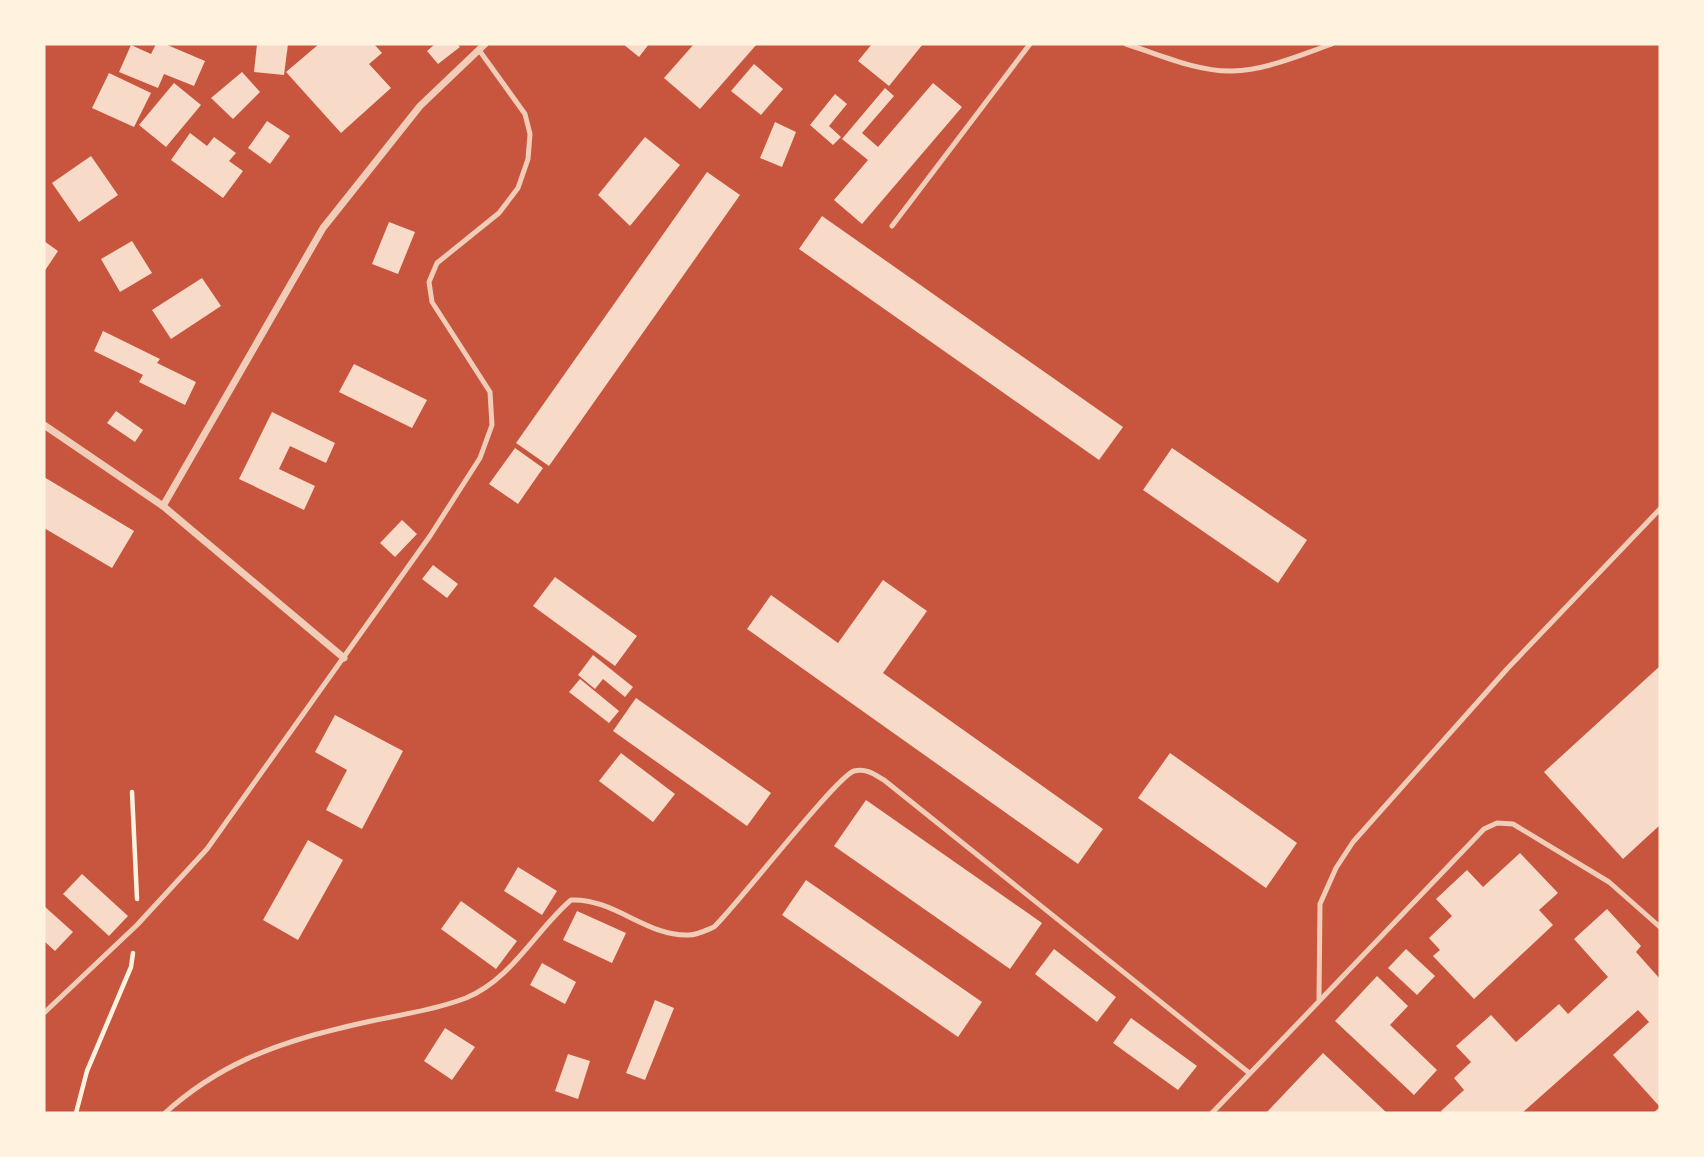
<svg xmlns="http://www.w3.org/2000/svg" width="1704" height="1157" viewBox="0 0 1704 1157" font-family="Raleway,sans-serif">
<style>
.building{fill:#f7dbc8}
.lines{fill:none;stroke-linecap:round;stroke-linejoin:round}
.path{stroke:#fff3e0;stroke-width:4.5}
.service{stroke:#f1ccb7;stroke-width:5}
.minor{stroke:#f1ccb7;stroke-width:7}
</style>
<rect width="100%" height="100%" fill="#c8553d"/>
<g class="building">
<path d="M156,44H165L205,61L194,86L164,74L158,88L119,72L131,45L151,54Z"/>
<path d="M257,44H288L284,75L254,72Z"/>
<path d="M319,44H374L382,53L369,64L391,88L341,133L286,72Z"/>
<path d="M435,44H457L460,47L438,64L427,51Z"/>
<path d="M623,44H649L639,57Z"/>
<path d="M694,44H757L700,109L664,78Z"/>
<path d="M872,44H923L889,86L858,61Z"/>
<path d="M754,64L783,89L761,115L731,91Z"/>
<path d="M242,72L260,92L233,119L211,98Z"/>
<path d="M109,73L151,93L134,127L92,108Z"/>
<path d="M174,83L201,105L166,147L139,125Z"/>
<path d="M933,83L962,107L862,224L834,200L868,160L842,139L885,88L894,96L862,133L878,147Z"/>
<path d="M835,94L847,104L829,126L841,137L833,145L810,125Z"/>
<path d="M267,121L290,136L270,164L248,148Z"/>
<path d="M775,122L796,132L782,167L760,158Z"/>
<path d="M190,133L207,146L214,137L236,153L229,161L243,171L223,198L171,160Z"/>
<path d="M645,137L680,165L630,226L598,195Z"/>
<path d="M91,156L118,195L79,222L52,183Z"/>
<path d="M707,172L740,195L549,466L516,443Z"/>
<path d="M822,216L1123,427L1099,460L799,249Z"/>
<path d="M389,222L415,232L398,274L372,264Z"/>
<path d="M44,241L58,251L44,272Z"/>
<path d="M132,241L152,273L120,292L101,259Z"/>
<path d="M202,278L221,306L171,339L152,310Z"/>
<path d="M103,331L160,359L157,363L196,382L185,405L139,382L143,375L94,351Z"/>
<path d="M354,364L427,400L412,428L339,392Z"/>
<path d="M116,411L143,430L135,442L107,423Z"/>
<path d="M272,412L335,443L326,463L290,446L279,469L315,486L304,510L239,479Z"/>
<path d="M515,448L543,468L518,504L489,484Z"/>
<path d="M1172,448L1307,540L1278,583L1143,490Z"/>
<path d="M44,477L134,531L112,568L44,528Z"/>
<path d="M402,520L417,534L395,557L380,543Z"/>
<path d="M433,565L458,584L447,598L422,579Z"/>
<path d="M555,577L637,636L615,666L533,606Z"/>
<path d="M883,580L927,611L883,673L1103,829L1078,864L747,629L771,595L838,643Z"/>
<path d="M593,655L633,687L625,697L603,679L595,689L578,675Z"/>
<path d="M1660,666V825L1623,859L1544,772Z"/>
<path d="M580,679L619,711L609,723L569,692Z"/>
<path d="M636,698L771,793L747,826L613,731Z"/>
<path d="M335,715L403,751L362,829L326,810L347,770L315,752Z"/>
<path d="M621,753L675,794L653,822L599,781Z"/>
<path d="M1170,753L1297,843L1266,888L1138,798Z"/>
<path d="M866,800L1042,923L1010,969L834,846Z"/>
<path d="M308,840L343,860L298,940L263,920Z"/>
<path d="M1520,853L1558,893L1539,910L1553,925L1474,999L1433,956L1440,950L1429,938L1452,916L1436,899L1467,870L1483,887Z"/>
<path d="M518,867L557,891L542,915L504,891Z"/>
<path d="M82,874L128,916L109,936L63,894Z"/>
<path d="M806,880L982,1002L958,1037L782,915Z"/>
<path d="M461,901L517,941L496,969L441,929Z"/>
<path d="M44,906L73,932L55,951L44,941Z"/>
<path d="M1607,909L1641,946L1636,952L1660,979V1113H1653L1660,1107L1613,1055L1649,1022L1638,1010L1522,1113H1443L1441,1111L1464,1090L1454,1078L1471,1062L1456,1046L1491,1015L1516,1042L1559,1004L1568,1014L1608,977L1574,939Z"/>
<path d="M577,911L626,933L612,963L563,940Z"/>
<path d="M1054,949L1116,997L1097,1022L1035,974Z"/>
<path d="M1406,949L1435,976L1417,995L1388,968Z"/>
<path d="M542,963L576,982L565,1004L530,985Z"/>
<path d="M1377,976L1408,1006L1390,1025L1437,1070L1414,1095L1335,1021Z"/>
<path d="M655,1000L674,1008L645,1080L626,1073Z"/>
<path d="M1131,1018L1197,1066L1178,1090L1113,1043Z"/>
<path d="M445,1028L475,1047L452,1080L424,1061Z"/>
<path d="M1323,1053L1387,1113H1266Z"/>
<path d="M568,1054L590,1061L578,1099L555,1091Z"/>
</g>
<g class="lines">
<g class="path">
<path d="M132,792L137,899"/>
<path d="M76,1113L87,1071L131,967L133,953"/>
</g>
<g class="service">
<path d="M1126,44C1158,54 1198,72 1232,71C1267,70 1300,55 1332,44"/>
<path d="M892,226L1030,44"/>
<path d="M1319,999L1320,904L1336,868L1353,842L1507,669L1660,509"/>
<path d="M44,1013L137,925L207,849L430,536L480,458L492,425L490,392L432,302L429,282L437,263L499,213L518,188L528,159L530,134L525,114L479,50"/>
<path d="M165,1113C217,1066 273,1044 341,1028C382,1017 426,1013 466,998C512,979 535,931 571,900C614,898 647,937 689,935C697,935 707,930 714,927C738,904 837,776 854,771C866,768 874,774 884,780L1248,1072"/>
<path d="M1212,1113L1484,829L1497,823L1513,824L1609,882L1660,927"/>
</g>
<g class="minor">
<path d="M44,425L163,506L344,658"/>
<path d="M163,506L323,228L420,106L485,44"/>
</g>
</g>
<rect width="1704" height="1157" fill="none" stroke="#fff3e0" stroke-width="91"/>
</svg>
